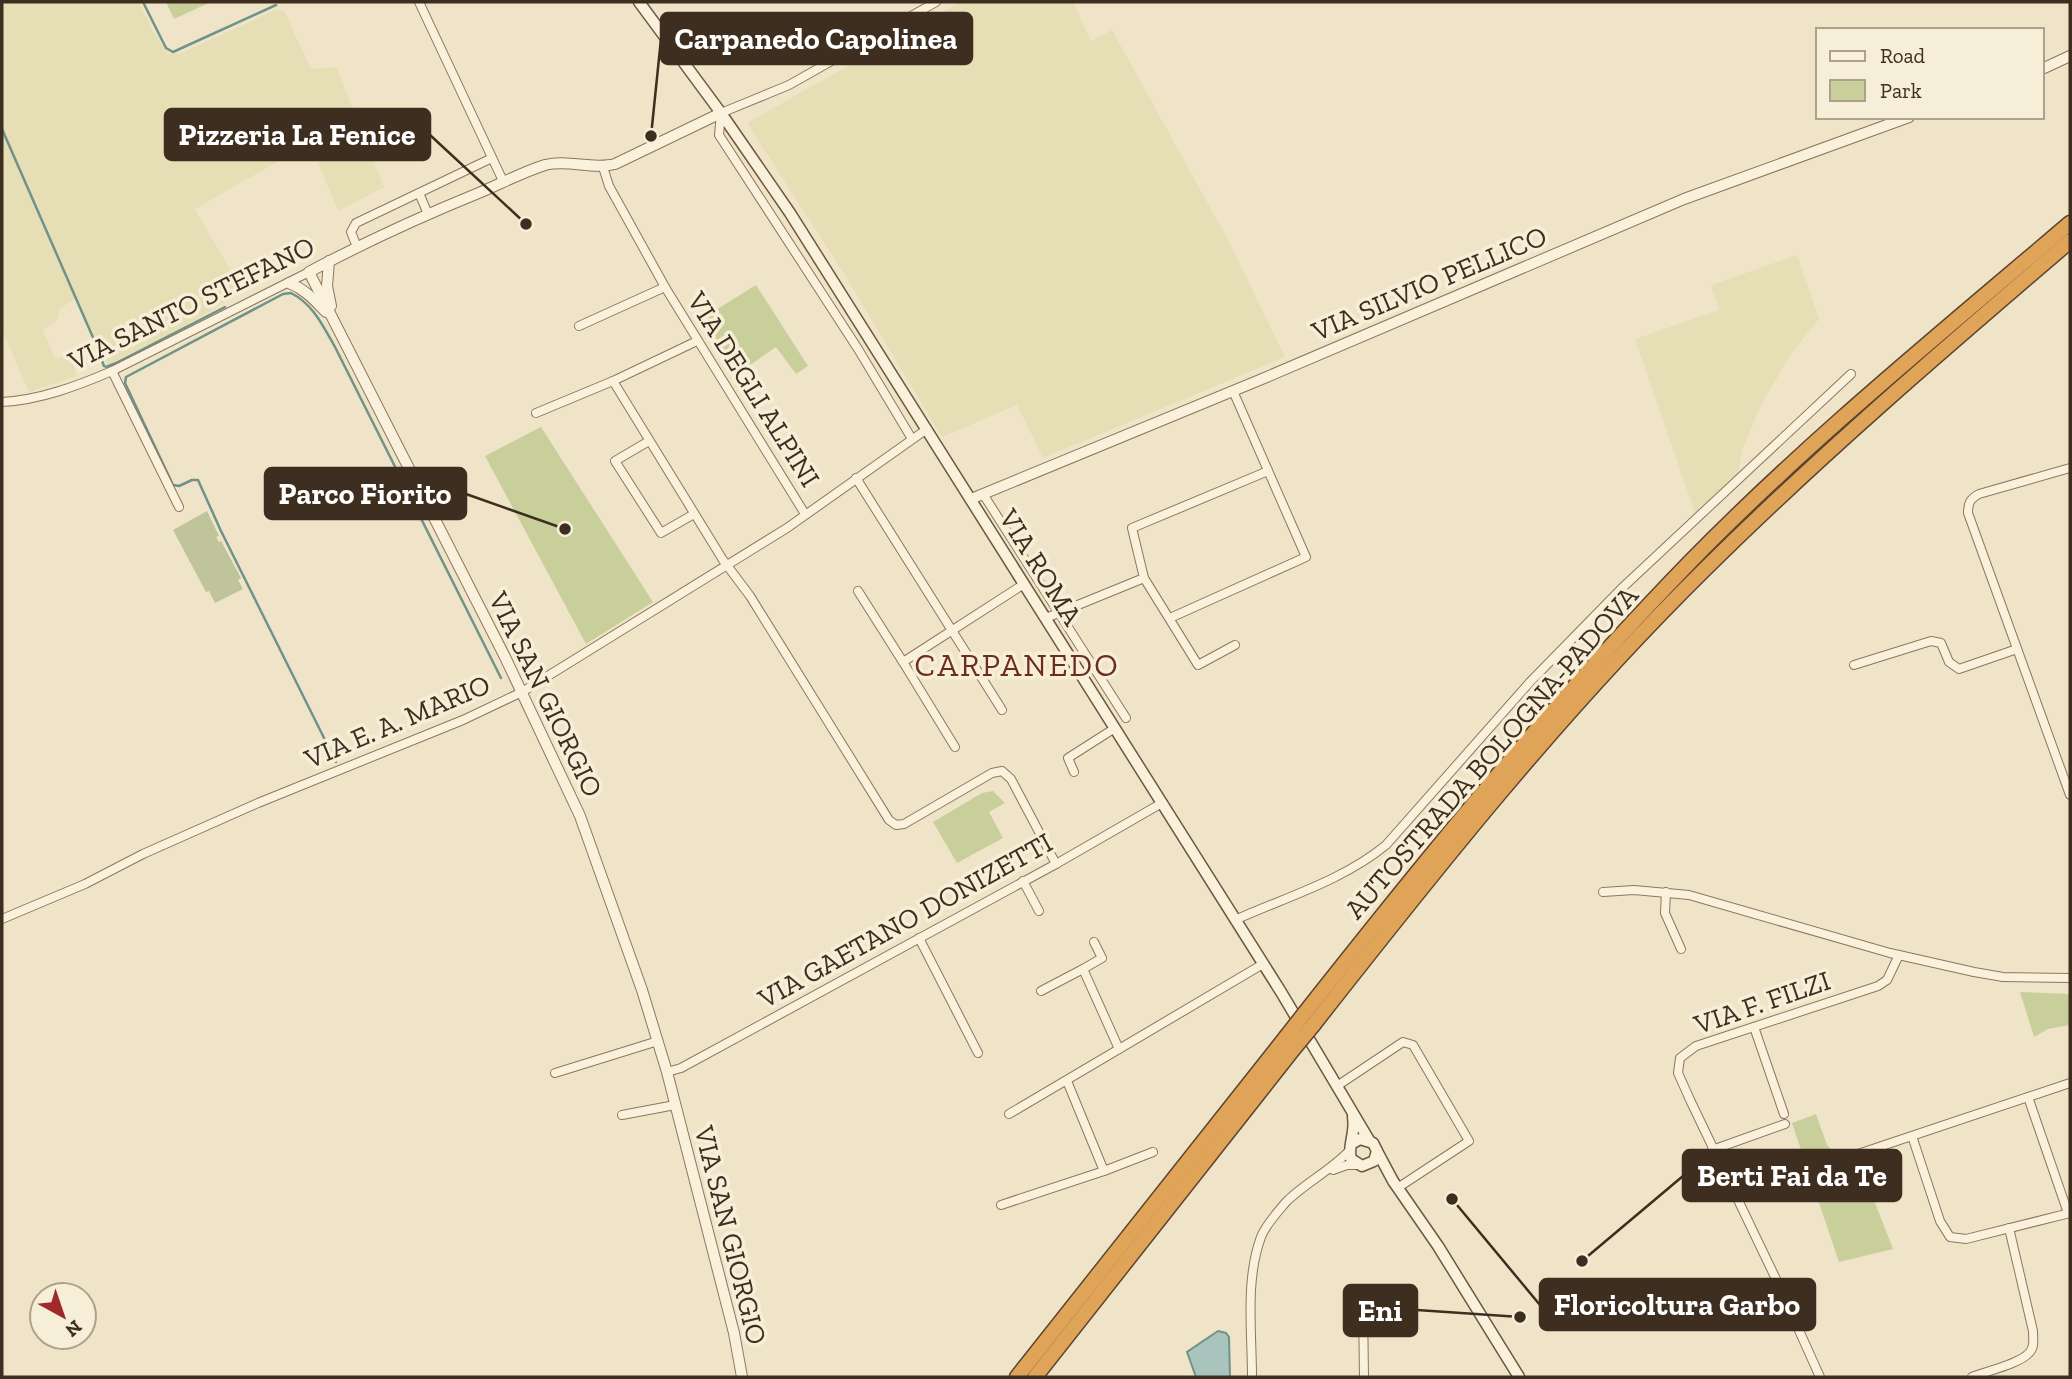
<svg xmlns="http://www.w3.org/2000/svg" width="2072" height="1379" viewBox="0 0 2072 1379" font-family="'Zilla Slab',serif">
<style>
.farmland{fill:#e6deb5}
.green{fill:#c9cf9b}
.cemetery{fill:#bfc49a}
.water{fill:#a9c4bc;stroke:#6f938a;stroke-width:2}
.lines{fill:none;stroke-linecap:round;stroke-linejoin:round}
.stream{stroke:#6f938a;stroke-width:2.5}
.minor-casing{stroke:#8d765c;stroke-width:10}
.tertiary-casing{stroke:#8d765c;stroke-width:12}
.secondary-casing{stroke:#6f573f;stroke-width:13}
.motorway-casing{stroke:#5b4430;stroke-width:17}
.minor{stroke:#faf1dc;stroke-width:8}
.tertiary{stroke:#faf1dc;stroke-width:10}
.secondary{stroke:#faf1dc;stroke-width:10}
.motorway{stroke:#e0a458;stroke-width:14}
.motorway-bridge-casing{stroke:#5b4430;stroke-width:17;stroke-linecap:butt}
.motorway-bridge{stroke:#e0a458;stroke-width:14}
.labels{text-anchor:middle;stroke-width:7;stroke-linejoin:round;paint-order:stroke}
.street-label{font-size:28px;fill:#3d2e20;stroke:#f7eed8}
.quarter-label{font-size:32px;letter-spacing:2px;fill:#6b2e1e;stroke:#f7eed8}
.leader{fill:none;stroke:#3d2e20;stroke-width:2.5}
.callout-dot{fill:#3d2e20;stroke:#f7eed8;stroke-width:2.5}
.callout{fill:#3d2e20;stroke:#3d2e20;stroke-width:2.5}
.callout-label{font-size:30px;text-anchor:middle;font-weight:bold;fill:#fff}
</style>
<rect width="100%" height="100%" fill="#f0e4c8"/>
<g class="farmland">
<path d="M2,2H139L153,31L168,54H179L276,10L284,11L311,69L336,67L384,187L338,211L310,143L195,209L243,292L170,334L107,365L77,297L60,309L57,320L43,330L55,358L70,356L77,376L29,392L2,330Z"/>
<path d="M961,2H1073L1091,41L1112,30L1227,238L1285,357L1043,458L1017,405L942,437L848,280L747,123Z"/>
<path d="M1797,255L1819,319L1791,354L1760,407L1742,450L1738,476L1696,516L1635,339L1719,310L1711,285Z"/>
</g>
<g class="green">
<path d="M166,2H211L174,19Z"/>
<path d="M756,285L808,366L796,374L776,347L737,374L703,318Z"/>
<path d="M541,427L653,602L586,644L485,456Z"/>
<path d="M993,791L1005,803L989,812L1003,838L957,863L933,822L982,793Z"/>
<path d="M2020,992L2070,994V1025L2048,1029L2034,1037Z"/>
<path d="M1816,1114L1827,1145L1831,1149L1818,1155L1819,1163L1830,1181H1840L1860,1172L1869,1201L1874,1200L1893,1249L1839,1262L1792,1123Z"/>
</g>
<path class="cemetery" d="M207,511L219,536L216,537L219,542L221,541L241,578L238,580L243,589L215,603L209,591L206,592L173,530Z"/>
<path class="water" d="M1218,1331L1226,1333L1229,1337L1230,1377H1196L1187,1352Z"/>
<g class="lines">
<g class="stream">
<path d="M143,2L166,48L173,52L276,5"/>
<path d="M2,129L95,342L104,366L106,367L116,363L225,307"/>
<path d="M336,762L221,531L198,480H192L179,486L173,485L125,383L126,377L283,294L291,293C313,304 323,326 335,347L501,678"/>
</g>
<g class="minor-casing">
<g id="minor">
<path d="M419,2L503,181"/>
<path d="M603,167L609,186L665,287L805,514"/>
<path d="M419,193L428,214"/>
<path d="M357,247L351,232L356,223L492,158"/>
<path d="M579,326L665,287"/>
<path d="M112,371L179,507"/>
<path d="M613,381L723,560L750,596L889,820L896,825L904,824L992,773L1002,771L1011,779L1056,864"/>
<path d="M2,402C40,400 77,386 112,371L309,272"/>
<path d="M536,413L613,381L697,341"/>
<path d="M912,439L858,349L719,135L721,113L789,85L936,2"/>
<path d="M649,441L615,461L661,533L694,514"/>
<path d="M2070,468L1979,494C1970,499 1968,503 1968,513L2070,795"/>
<path d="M856,478L1002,710"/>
<path d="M983,494L1126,718"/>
<path d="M1144,578L1198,665L1235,645"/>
<path d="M858,591L903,662"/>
<path d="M1046,618L1144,578L1132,528L1268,471"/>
<path d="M1170,618L1306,557L1233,391"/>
<path d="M1854,665L1931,641L1941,643L1949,662L1959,669L2017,649"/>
<path d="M955,747L903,662L1024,584"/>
<path d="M1074,772L1068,758L1115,728"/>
<path d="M1023,881L1039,911"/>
<path d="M1603,892L1634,890L1689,895L1890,953L1974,972L2003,977L2070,978"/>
<path d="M1666,892L1665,913L1681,949"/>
<path d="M2,919L85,884L143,854L258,803L463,720L522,692L787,528L927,429"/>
<path d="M1235,920C1286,897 1342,881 1386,845L1530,682L1621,589L1851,374"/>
<path d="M919,938L978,1053"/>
<path d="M1083,969L1102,958L1094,942"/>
<path d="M1041,991L1083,969L1119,1049"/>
<path d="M1754,1027L1784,1114"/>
<path d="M667,1072L681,1068L1056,864L1162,803"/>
<path d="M555,1073L658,1041"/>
<path d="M1067,1081L1104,1171"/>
<path d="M1337,1086L1403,1042L1413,1045L1469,1141L1399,1187"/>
<path d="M2028,1097L2068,1213"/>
<path d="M1009,1114L1263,964"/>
<path d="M622,1115L675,1105"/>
<path d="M1912,1136L1940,1221L1950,1237L1966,1239L2070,1213"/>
<path d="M1712,1150L1785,1124"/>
<path d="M1840,1160L2070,1083"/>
<path d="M1333,1170L1347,1165H1358"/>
<path d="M1001,1205L1104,1171L1153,1152"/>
<path d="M1363,1306L1364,1377"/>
<path d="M1252,1377C1252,1332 1245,1280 1261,1237C1266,1224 1277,1213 1286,1202C1305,1183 1330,1171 1349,1151"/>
<path d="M1820,1377L1775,1277L1691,1102L1678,1073L1680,1058L1696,1046L1878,986L1887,980L1899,955"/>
<path d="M1972,1377C1987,1371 2019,1364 2029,1353C2035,1347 2033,1339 2033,1331L2009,1228"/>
</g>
</g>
<g class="tertiary-casing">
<g id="tertiary">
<path d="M2042,69L2070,56"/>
<path d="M721,113L615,164C592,170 568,159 545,165C523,172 502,183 481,192C422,216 365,242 309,272L505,657L580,816L642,990L667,1072L734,1333L742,1377"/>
<path d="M329,261L327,286L331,306"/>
<path d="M289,283C305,289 315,301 326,312"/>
<path d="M971,499L1262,379L1684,199L1909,117"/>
</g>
</g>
<g class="secondary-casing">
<g id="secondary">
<path d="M639,2L721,113L790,213L1281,992L1369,1140"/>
<path d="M1353,1143L1360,1139L1373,1143L1377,1151L1374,1161L1362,1166L1351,1159C1347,1147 1356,1133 1353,1117"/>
<path d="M1377,1151L1393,1181L1438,1246L1519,1377"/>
</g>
</g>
<g class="motorway-casing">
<g id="motorway">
<path d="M1304,1014C1427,858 1551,705 1689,563C1808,441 1941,333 2070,223"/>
<path d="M1314,1024C1437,867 1561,711 1703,571C1820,455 1945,348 2070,241"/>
<path d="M1017,1377L1286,1037"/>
<path d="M1035,1377L1295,1047"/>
</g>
</g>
<use href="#minor" class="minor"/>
<use href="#tertiary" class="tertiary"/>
<use href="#secondary" class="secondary"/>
<use href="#motorway" class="motorway"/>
<g class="motorway-bridge-casing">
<g id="motorway-bridge">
<path d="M1286,1037L1304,1014"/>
<path d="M1295,1047L1314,1024"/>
</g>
</g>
<use href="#motorway-bridge" class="motorway-bridge"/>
</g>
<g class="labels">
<g class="street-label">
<text transform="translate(1429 283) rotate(-23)" y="10">VIA SILVIO PELLICO</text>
<text transform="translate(191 303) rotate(-26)" y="10">VIA SANTO STEFANO</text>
<text transform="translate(754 389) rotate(58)" y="10">VIA DEGLI ALPINI</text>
<text transform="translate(1041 567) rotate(58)" y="10">VIA ROMA</text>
<text transform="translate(546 694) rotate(64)" y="10">VIA SAN GIORGIO</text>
<text transform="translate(397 721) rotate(-23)" y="10">VIA E. A. MARIO</text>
<text transform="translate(1491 752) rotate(-49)" y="10">AUTOSTRADA BOLOGNA-PADOVA</text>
<text transform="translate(905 920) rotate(-29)" y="10">VIA GAETANO DONIZETTI</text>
<text transform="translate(1762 1002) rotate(-19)" y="10">VIA F. FILZI</text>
<text transform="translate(731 1235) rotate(76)" y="10">VIA SAN GIORGIO</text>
</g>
<g class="quarter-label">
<text x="1017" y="676">CARPANEDO</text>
</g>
</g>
<path class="leader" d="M651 136L661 39M526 224L430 135M565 529L466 494M1582 1261L1683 1176M1452 1199L1540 1305M1520 1317L1417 1310"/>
<g class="callout-dot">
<circle cx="651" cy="136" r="7"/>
<circle cx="526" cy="224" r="7"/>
<circle cx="565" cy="529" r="7"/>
<circle cx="1582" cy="1261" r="7"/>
<circle cx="1452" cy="1199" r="7"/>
<circle cx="1520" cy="1317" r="7"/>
</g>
<g class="callout">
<rect x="661" y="13" width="311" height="51" rx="7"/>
<rect x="165" y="109" width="265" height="51" rx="7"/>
<rect x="265" y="468" width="201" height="51" rx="7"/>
<rect x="1683" y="1150" width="218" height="51" rx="7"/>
<rect x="1540" y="1279" width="275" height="51" rx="7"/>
<rect x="1344" y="1285" width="73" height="51" rx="7"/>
</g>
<g class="callout-label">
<text x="816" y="49">Carpanedo Capolinea</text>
<text x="297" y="145">Pizzeria La Fenice</text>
<text x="365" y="504">Parco Fiorito</text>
<text x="1792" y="1186">Berti Fai da Te</text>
<text x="1677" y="1315">Floricoltura Garbo</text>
<text x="1380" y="1321">Eni</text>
</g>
<rect width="2072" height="1379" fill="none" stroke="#3d2e20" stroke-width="7"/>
<rect x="1816" y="28" width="228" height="91" fill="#f7eed8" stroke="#ada18e" stroke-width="2"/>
<rect x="1830" y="51" width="35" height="10" fill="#faf1dc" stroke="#ada18e" stroke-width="2"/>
<text x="1880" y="63" font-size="21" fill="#3d2e20">Road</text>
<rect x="1830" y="80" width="35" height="21" fill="#c9cf9b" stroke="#ada18e" stroke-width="2"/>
<text x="1880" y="98" font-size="21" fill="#3d2e20">Park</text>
<g transform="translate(63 1316) rotate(140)"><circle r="33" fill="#f7eed8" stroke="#ada18e" stroke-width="2"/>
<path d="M0-5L12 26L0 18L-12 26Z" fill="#9e2a2b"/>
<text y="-10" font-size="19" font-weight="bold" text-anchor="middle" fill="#3d2e20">N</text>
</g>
</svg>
